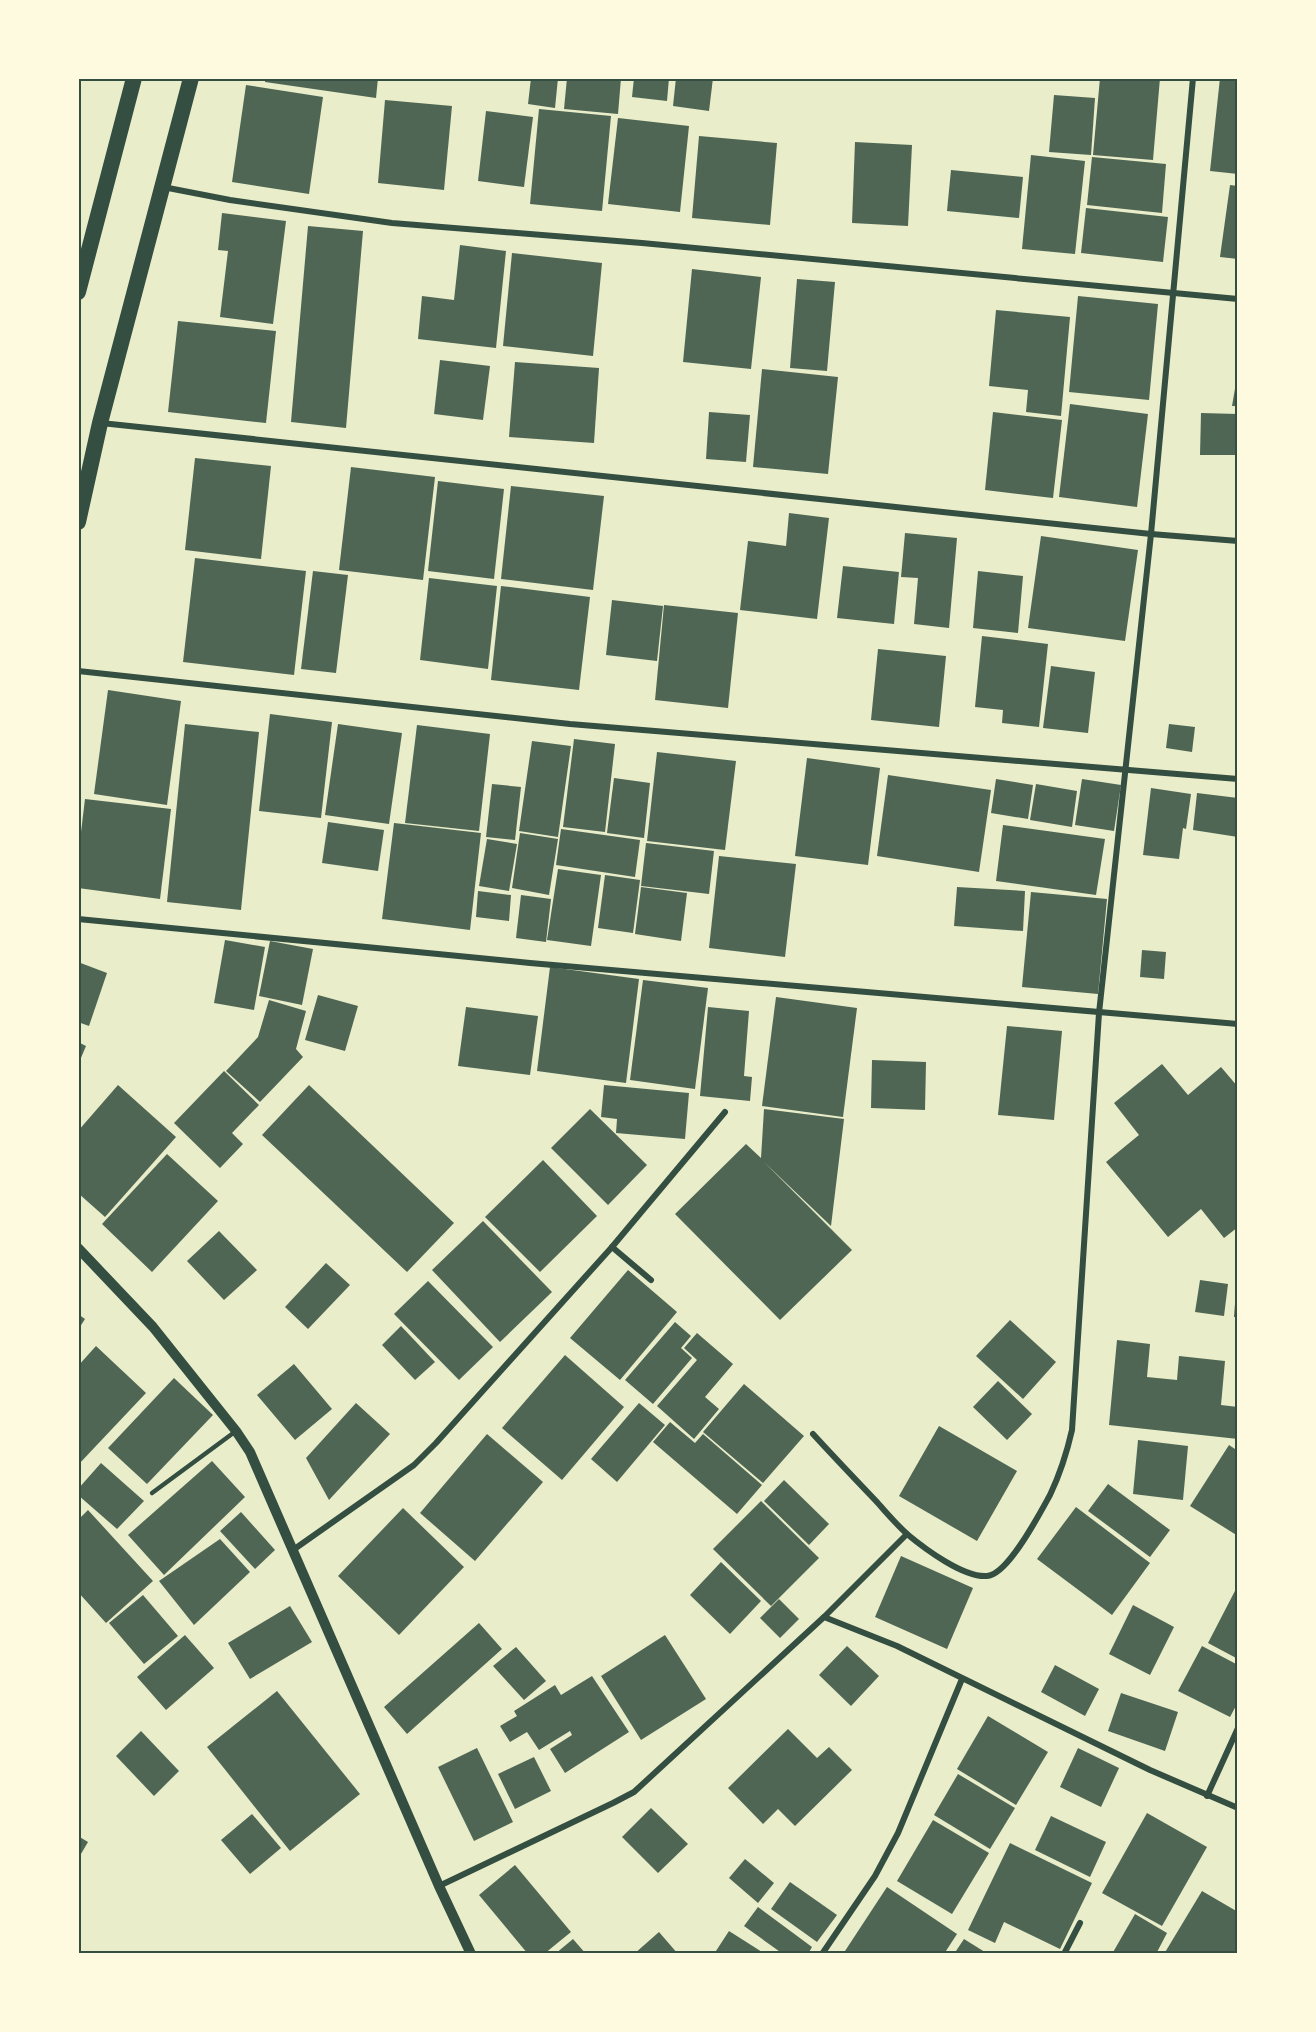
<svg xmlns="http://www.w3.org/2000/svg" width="1316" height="2032" viewBox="0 0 1316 2032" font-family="Rubik,sans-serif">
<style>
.building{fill:#4f6655}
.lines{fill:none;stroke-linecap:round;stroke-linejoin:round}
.service{stroke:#344e41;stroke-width:4.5}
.minor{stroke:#344e41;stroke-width:6}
.tertiary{stroke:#344e41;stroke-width:10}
.trunk{stroke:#344e41;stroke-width:16}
.neatline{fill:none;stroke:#344e41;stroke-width:2}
</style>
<rect width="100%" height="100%" fill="#e9edc9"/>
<g class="building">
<path d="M265,78H378L376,98L265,82Z"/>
<path d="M531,78H558L555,108L528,104Z"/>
<path d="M567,78H621L618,114L564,109Z"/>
<path d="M634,78H669L667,101L632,97Z"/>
<path d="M676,78H713L709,111L673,106Z"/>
<path d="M1100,78H1160L1153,160L1093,155Z"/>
<path d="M1220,78H1238V174L1210,171Z"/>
<path d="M246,85L323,97L309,194L232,182Z"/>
<path d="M1054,95L1095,98L1091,155L1049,152Z"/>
<path d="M385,100L452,106L444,190L378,183Z"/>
<path d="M539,109L611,116L602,211L530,204Z"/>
<path d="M486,111L533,117L524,187L478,181Z"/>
<path d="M618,118L689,126L680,212L608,204Z"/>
<path d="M699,136L777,143L770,225L692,218Z"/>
<path d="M855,142L912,145L908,226L852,223Z"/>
<path d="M1031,155L1085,161L1075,254L1022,249Z"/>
<path d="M1092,157L1166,164L1162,213L1087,205Z"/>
<path d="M951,170L1023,177L1019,218L947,211Z"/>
<path d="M1230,185L1238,186V259L1220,257Z"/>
<path d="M1086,208L1168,217L1163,262L1081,253Z"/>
<path d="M222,213L286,221L273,324L220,317L228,251L218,250Z"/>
<path d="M308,226L363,231L346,428L291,422Z"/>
<path d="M460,245L506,251L496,348L418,339L422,296L454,300Z"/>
<path d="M512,253L602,263L593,356L503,346Z"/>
<path d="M692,269L761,277L751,369L683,362Z"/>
<path d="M797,279L835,282L827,371L790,368Z"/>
<path d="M1078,296L1158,304L1149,400L1069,392Z"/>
<path d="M996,310L1070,317L1061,416L1026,412L1028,390L989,386Z"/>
<path d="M178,321L276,331L266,423L168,412Z"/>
<path d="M440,360L490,366L483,420L434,414Z"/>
<path d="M515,362L599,368L594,443L509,437Z"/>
<path d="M762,369L838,377L828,474L753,467Z"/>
<path d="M1237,377H1238V406H1232Z"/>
<path d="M1070,404L1148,414L1137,507L1059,497Z"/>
<path d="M709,412L750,415L746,462L706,459Z"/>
<path d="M993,412L1062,420L1053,498L985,490Z"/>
<path d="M1201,413L1238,414V455H1200Z"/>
<path d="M195,458L271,466L261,559L185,550Z"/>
<path d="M351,467L435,477L423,580L339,570Z"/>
<path d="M438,481L504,489L494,579L428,571Z"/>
<path d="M511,486L604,496L593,590L501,579Z"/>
<path d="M789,513L829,518L817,619L740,610L748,541L786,546Z"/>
<path d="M905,533L957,538L949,628L914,624L918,578L901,577Z"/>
<path d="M1041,536L1138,550L1125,641L1028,628Z"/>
<path d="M195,558L306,571L294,675L183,662Z"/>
<path d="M843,566L899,572L894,624L837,618Z"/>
<path d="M313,571L348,575L336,673L301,669Z"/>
<path d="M978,571L1023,576L1018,633L973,628Z"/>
<path d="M429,578L497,586L488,669L420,660Z"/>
<path d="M501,586L590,597L579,690L491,680Z"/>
<path d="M612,600L663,606L657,661L606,655Z"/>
<path d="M664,605L738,613L728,708L655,700Z"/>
<path d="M982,636L1048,644L1039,727L1002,723L1003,710L975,707Z"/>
<path d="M878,649L946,656L939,727L871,720Z"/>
<path d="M1051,666L1095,672L1088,733L1043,728Z"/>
<path d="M108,690L181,701L167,805L94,794Z"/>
<path d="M270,714L332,722L321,818L259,811Z"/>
<path d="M185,724L259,732L241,910L167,902Z"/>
<path d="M338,724L402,733L389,824L325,815Z"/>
<path d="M1169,724L1195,727L1192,752L1166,748Z"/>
<path d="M417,725L490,734L479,831L405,823Z"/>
<path d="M574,739L615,744L605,832L563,827Z"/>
<path d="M532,741L571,746L558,837L519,831Z"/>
<path d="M657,752L736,761L725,850L647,841Z"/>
<path d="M807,758L880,768L868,865L795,856Z"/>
<path d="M888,775L991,790L979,872L877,856Z"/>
<path d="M614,778L650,783L644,838L607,833Z"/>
<path d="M996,779L1033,785L1028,819L991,813Z"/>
<path d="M1082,779L1121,785L1114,831L1075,825Z"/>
<path d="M492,784L521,787L515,840L486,837Z"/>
<path d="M1036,784L1077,791L1072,827L1030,820Z"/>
<path d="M1151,788L1191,794L1186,829L1183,828L1179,859L1143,855Z"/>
<path d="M1197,793L1238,798V837L1193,830Z"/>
<path d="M85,799L171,809L160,899L78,888V857Z"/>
<path d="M328,822L384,830L378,871L322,863Z"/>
<path d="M394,823L481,833L470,930L382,919Z"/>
<path d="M1003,825L1105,839L1096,895L996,881Z"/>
<path d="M561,829L640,840L635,877L556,865Z"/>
<path d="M520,833L558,839L549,895L512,888Z"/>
<path d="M487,839L517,844L509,891L479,886Z"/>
<path d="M646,843L714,851L709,894L641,886Z"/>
<path d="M719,856L796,864L785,957L709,948Z"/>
<path d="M558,869L601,875L591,946L547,940Z"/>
<path d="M605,875L640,880L633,933L598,928Z"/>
<path d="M641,887L687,893L681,941L635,934Z"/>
<path d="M957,887L1025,891L1023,931L954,926Z"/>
<path d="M478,891L511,895L509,921L476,917Z"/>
<path d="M1031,892L1107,899L1098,994L1022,987Z"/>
<path d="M521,895L551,899L546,942L516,938Z"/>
<path d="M225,940L265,947L254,1010L214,1003Z"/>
<path d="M270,941L313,949L302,1005L259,996Z"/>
<path d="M1142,950L1166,952L1164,979L1140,977Z"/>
<path d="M78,962L107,973L89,1026L78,1022Z"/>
<path d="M550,967L639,979L626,1083L537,1071Z"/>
<path d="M643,980L708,988L695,1089L630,1080Z"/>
<path d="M318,995L358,1006L345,1051L305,1040Z"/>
<path d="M776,997L857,1008L843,1117L762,1106Z"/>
<path d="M269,1000L306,1011L296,1049L303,1057L260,1102L226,1071L258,1037Z"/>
<path d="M466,1007L538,1016L530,1075L458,1066Z"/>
<path d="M708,1007L749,1011L744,1076L752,1077L750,1101L700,1096Z"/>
<path d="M1007,1026L1062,1031L1054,1120L998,1115Z"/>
<path d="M78,1042L86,1046L78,1065Z"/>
<path d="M872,1060L926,1062L925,1110L871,1108Z"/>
<path d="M1162,1064L1188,1095L1221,1067L1238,1087V1227L1224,1238L1201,1209L1168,1237L1106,1162L1139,1135L1114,1103Z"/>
<path d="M224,1071L259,1105L232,1133L243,1144L220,1168L174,1123Z"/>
<path d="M118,1085L176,1137L105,1217L78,1193V1131Z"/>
<path d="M309,1085L454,1223L407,1272L262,1135Z"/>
<path d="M604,1085L689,1093L685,1139L616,1133L617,1119L601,1117Z"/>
<path d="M590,1109L647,1165L608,1205L551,1148Z"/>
<path d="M764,1109L844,1119L831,1226L764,1162L852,1250L780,1320L675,1214L746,1144L761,1158Z"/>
<path d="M167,1154L218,1201L152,1272L102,1224Z"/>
<path d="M543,1160L597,1216L540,1272L485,1217Z"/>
<path d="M483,1221L552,1292L500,1342L432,1270Z"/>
<path d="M219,1231L257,1270L224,1300L187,1261Z"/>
<path d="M326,1263L350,1285L308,1329L285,1307Z"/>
<path d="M628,1270L677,1312L620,1380L570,1338Z"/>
<path d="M1200,1280L1228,1284L1224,1316L1195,1312Z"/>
<path d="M428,1281L493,1347L459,1380L394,1314Z"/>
<path d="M1236,1291H1238V1317H1234Z"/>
<path d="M78,1314L85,1319L78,1330Z"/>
<path d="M1010,1320L1056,1362L1023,1399L976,1356Z"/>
<path d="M675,1322L691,1336L681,1348L692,1358L653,1404L625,1380Z"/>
<path d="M401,1326L435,1362L415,1380L382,1345Z"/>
<path d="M697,1333L733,1364L705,1397L719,1409L694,1439L657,1406L697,1360L684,1348Z"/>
<path d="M1117,1340L1150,1344L1147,1377L1177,1380L1179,1356L1225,1361L1221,1405L1238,1407V1439L1109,1425Z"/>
<path d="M96,1346L146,1393L78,1465V1366Z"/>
<path d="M565,1355L624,1407L562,1480L502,1428Z"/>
<path d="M294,1364L332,1409L295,1440L257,1395Z"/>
<path d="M174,1378L213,1415L147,1484L108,1448Z"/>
<path d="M998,1381L1032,1414L1007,1440L973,1407Z"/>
<path d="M744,1384L804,1436L763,1483L703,1432Z"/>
<path d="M356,1403L390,1434L329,1500L306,1458Z"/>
<path d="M639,1403L665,1425L617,1482L591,1459Z"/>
<path d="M670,1422L695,1443L703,1434L762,1485L737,1514L653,1442Z"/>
<path d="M939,1426L1017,1471L977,1541L899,1496Z"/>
<path d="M487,1434L543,1482L475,1561L420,1513Z"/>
<path d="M1138,1440L1188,1446L1183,1500L1133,1494Z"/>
<path d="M1229,1445L1238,1451V1536L1190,1506Z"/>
<path d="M212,1461L245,1497L164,1575L128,1535Z"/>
<path d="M101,1463L144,1501L117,1529L78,1495V1489Z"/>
<path d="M784,1480L829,1524L809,1545L764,1501Z"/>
<path d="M1108,1484L1170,1530L1150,1557L1088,1511Z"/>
<path d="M761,1501L819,1558L771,1606L713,1549Z"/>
<path d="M1076,1507L1150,1563L1112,1615L1037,1559Z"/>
<path d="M403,1508L464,1567L399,1635L338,1576Z"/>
<path d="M88,1510L153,1581L106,1623L78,1592V1520Z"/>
<path d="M241,1512L275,1550L255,1569L220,1531Z"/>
<path d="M220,1539L250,1572L194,1625L159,1581Z"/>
<path d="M901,1556L973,1588L947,1649L875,1617Z"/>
<path d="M721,1562L761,1601L730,1634L690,1595Z"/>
<path d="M1238,1585V1659L1208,1643Z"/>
<path d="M143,1595L178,1636L144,1664L109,1623Z"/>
<path d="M779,1599L799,1619L780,1638L760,1618Z"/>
<path d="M1133,1605L1174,1627L1150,1675L1109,1654Z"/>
<path d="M290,1606L312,1642L250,1679L228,1643Z"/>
<path d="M479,1623L502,1649L407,1734L384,1707Z"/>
<path d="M185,1635L214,1668L166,1710L137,1677Z"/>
<path d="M665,1635L706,1699L641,1740L601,1676Z"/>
<path d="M847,1646L879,1676L851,1706L819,1675Z"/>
<path d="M1202,1646L1238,1665V1702L1230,1717L1178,1691Z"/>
<path d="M516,1647L546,1681L524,1700L493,1666Z"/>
<path d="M1055,1665L1099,1689L1085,1716L1041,1692Z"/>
<path d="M592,1676L629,1732L565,1773L550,1749L572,1735L570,1731L539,1750L527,1732L510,1742L500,1726L517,1716L514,1711L555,1685L561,1695Z"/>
<path d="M277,1691L360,1794L290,1851L207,1747Z"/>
<path d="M1121,1693L1178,1712L1165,1751L1108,1731Z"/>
<path d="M988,1716L1048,1752L1016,1805L957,1769Z"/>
<path d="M788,1729L817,1758L829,1747L852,1770L795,1826L778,1809L763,1824L728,1788Z"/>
<path d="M141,1731L179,1771L154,1796L116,1756Z"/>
<path d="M477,1748L513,1822L474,1841L438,1767Z"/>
<path d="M1078,1748L1119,1768L1101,1807L1060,1787Z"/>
<path d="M534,1757L551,1791L515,1809L498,1774Z"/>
<path d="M958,1774L1015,1808L990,1849L934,1815Z"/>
<path d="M651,1808L688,1844L658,1873L622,1837Z"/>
<path d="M1147,1813L1207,1847L1162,1926L1102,1893Z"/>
<path d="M252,1814L281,1848L250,1874L221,1840Z"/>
<path d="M1051,1816L1106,1842L1090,1877L1035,1850Z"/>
<path d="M933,1820L989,1853L952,1914L897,1881Z"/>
<path d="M78,1836L88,1842L78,1859Z"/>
<path d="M1010,1843L1092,1883L1060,1949L1004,1922L995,1943L968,1930Z"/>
<path d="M745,1859L774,1883L758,1903L729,1878Z"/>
<path d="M515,1865L571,1932L544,1954H528L479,1895Z"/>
<path d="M790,1882L837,1915L817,1942L771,1909Z"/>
<path d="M887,1887L957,1934L944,1954H843Z"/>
<path d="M1202,1891L1238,1912V1954H1164Z"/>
<path d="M758,1907L812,1947L808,1954H783L744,1926Z"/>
<path d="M1135,1914L1167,1933L1156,1954H1112Z"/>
<path d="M729,1931L765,1954H714Z"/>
<path d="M659,1932L678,1954H634Z"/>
<path d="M573,1939L586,1954H555Z"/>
<path d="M964,1939L988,1954H954Z"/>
</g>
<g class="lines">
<path class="service" d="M152,1493L236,1431"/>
<g class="minor">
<path d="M163,187L230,200L392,223L642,243L1238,299"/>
<path d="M101,423L1151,534L1238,541"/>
<path d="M78,671L570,724L1238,779"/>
<path d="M78,919L530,963L1238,1024"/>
<path d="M612,1247L651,1280"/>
<path d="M813,1434C834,1457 855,1479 876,1501C886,1512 896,1524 907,1534C925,1549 964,1578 987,1576C1008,1575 1040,1513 1050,1495C1060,1474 1067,1452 1072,1430L1099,1013L1151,534L1193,78"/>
<path d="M293,1550L414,1465L436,1443L612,1247L725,1112"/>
<path d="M824,1617L907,1534"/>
<path d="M1207,1796L1238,1728"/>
<path d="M439,1886L613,1803L634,1792L824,1617L897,1646L1150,1770L1238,1808"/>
<path d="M822,1954L875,1876L898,1833L962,1679"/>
<path d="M1064,1954L1080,1923"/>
</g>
<path class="tertiary" d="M78,1248L153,1327L236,1431L250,1452L439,1886L471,1954"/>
<g class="trunk">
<path d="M78,292L134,78"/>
<path d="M78,522L100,423L191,78"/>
</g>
</g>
<rect width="1316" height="2032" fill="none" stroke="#fefae0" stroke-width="159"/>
<rect x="80" y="80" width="1156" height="1872" class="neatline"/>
</svg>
